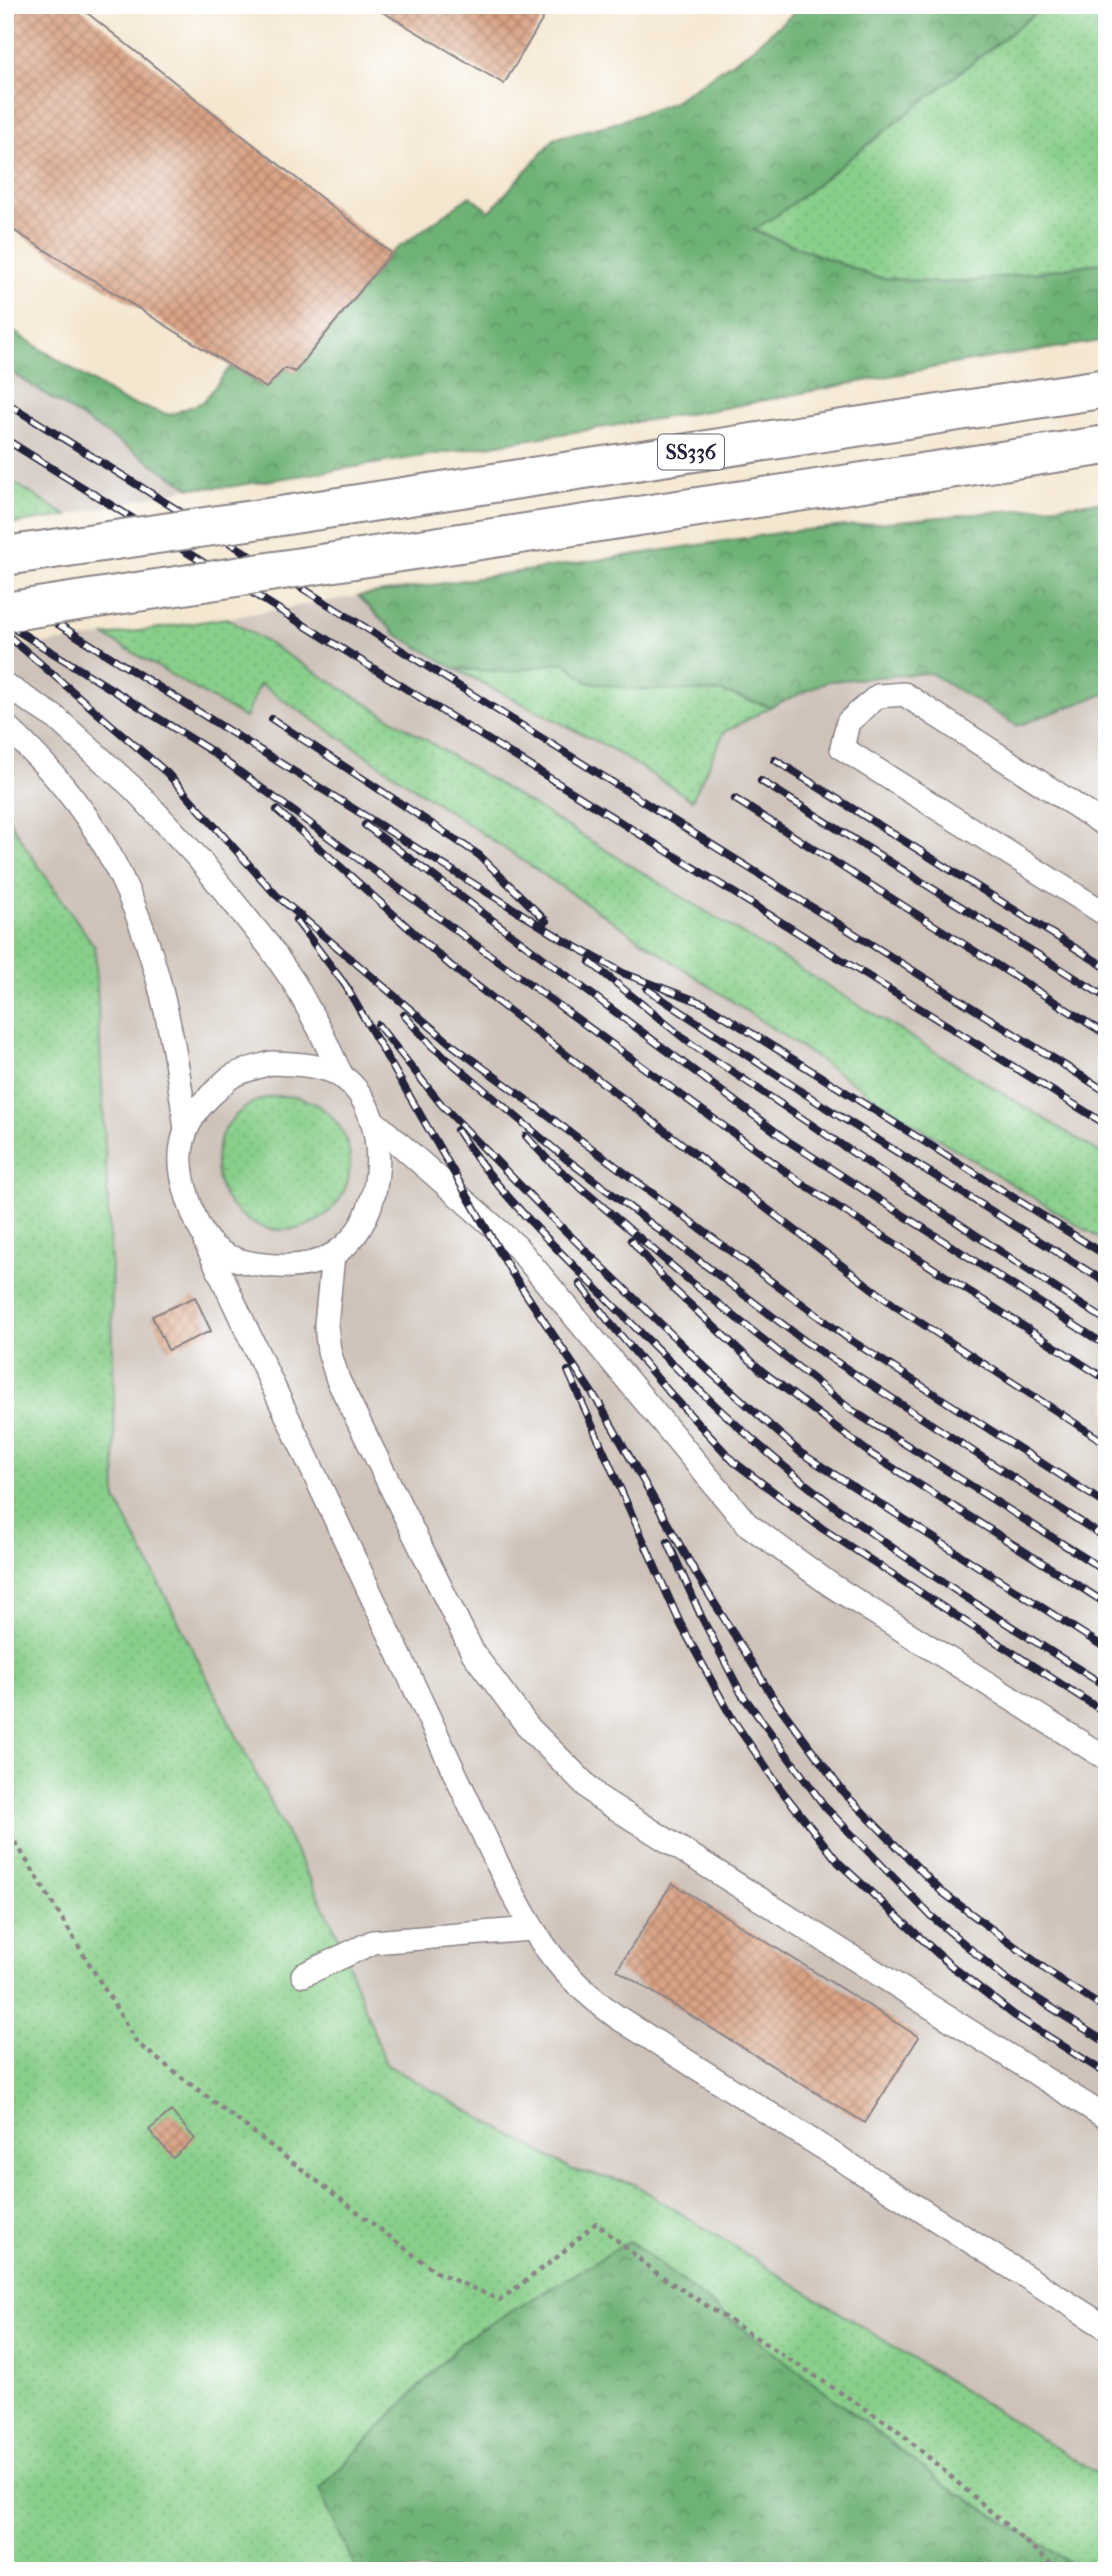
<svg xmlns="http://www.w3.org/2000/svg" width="1112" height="2576" viewBox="0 0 1112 2576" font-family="'IM FELL French Canon',serif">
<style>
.industrial{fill:#cec2b9}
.green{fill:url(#green-dots);stroke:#557862;stroke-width:2}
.forest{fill:url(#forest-crowns);stroke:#486a58;stroke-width:2}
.building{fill:url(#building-cross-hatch)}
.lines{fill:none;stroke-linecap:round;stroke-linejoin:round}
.lane-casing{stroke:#8b8486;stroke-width:26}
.highway-casing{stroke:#8b8486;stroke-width:42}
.path{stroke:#8b8486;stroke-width:4.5;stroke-dasharray:5 5;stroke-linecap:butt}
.lane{stroke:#fff;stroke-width:23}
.highway{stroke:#fff;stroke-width:38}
.rail-casing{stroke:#22223b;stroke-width:8}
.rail{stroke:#fff;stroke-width:5;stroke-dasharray:16;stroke-linecap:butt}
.highway-bridge-casing{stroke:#8b8486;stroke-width:42;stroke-linecap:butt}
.highway-bridge{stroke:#fff;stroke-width:38}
.labels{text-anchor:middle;stroke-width:6;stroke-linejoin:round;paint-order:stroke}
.shield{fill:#fff;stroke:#646476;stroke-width:2}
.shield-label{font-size:21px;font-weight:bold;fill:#22223b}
</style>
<defs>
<pattern id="green-dots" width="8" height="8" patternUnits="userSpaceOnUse" patternTransform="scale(1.75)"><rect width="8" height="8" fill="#88cf8a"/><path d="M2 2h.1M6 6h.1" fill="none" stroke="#75b178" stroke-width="1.8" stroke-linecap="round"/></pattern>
<pattern id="forest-crowns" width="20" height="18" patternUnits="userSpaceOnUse" patternTransform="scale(1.75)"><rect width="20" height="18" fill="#6eb276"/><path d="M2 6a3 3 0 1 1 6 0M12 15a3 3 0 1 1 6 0" fill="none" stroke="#5a9062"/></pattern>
<pattern id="building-cross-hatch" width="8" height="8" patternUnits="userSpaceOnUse" patternTransform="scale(1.75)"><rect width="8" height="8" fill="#d9a384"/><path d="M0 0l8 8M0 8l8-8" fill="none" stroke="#b0846d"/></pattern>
</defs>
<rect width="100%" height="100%" fill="#fff"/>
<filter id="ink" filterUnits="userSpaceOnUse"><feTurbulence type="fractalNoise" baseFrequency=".0143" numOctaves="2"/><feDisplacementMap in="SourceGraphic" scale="14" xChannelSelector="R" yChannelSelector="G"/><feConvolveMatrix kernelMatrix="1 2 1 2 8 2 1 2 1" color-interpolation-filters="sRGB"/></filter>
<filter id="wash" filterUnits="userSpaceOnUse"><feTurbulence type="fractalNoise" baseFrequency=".00686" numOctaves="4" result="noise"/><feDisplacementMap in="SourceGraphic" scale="28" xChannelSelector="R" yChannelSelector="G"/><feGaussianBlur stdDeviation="1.57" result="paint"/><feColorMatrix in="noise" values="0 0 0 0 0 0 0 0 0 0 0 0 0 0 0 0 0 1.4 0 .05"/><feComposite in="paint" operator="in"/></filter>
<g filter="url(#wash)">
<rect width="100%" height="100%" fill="#f4e7d0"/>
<g class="industrial">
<path d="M5,368L190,488L67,516L5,477Z"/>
<path d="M358,596L396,634L455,669L608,747L691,799L724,732L829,681L930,673L1017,725L1107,693V1157L227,618Z"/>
<path d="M105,636L244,718L259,684L913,1123L1107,1243V2480L634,2184L573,2170L386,2064L335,1929L116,1499L111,1266L33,858L5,814V649Z"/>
</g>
<g class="green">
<path d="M1046,5H1107V262L975,281L938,283L875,277L752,229L779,214Z"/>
<path d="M5,477L67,516L5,525Z"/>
<path d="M227,618L1107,1157V1243L913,1123L260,684L245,718L105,636Z"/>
<path d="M564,662L588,682L722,692L771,707L724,732L692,800L608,747L455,669L510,672Z"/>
<path d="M5,814L33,858L95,947L111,1266L116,1499L335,1929L386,2064L573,2170L634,2184L1107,2480V2571H1084L944,2484L629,2241L320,2489L357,2571H5Z"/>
<circle cx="283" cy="1163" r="67"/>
</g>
<g class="forest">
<path d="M803,5H1046L779,214L753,230L875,277L938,283L975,281L1107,262V340L952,364L719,409L228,487L190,488L5,368V326L123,401L170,415L203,402L230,367L266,388L285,368L295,372L391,253L470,196L490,211L555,138L612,124L671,103L749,51Z"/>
<path d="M1107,501V693L1017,726L930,673L829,681L771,707L722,692L630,689L588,682L564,662L510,672L455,669L396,634L358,596L784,532Z"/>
<path d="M630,2241L944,2484L1084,2571H357L319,2490L465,2339Z"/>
</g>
<g id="blocks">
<g class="building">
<path d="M5,5H77L391,253L295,372L285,368L266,388L5,225Z"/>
<path d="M371,5H551L504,84Z"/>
<path d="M195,1297L211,1331L168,1350L152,1316Z"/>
<path d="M672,1883L919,2037L865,2123L617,1970Z"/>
<path d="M171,2111L195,2139L173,2158L149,2130Z"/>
</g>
</g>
</g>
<g filter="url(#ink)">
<use href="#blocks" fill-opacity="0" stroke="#8b8486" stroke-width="2"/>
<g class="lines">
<g class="lane-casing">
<g id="lane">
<path d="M5,685L56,718L134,789L198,858L269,946L295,984L320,1030L342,1077"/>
<path d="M5,725C47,764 88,811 114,863C156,944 175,1039 186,1130"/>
<path d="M1107,826L904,694L878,696L848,722L842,748L1107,915"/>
<path d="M271,1063C292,1064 325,1064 343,1077C394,1114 387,1222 334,1254C311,1268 282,1268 256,1264C230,1260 210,1251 198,1225C177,1176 169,1135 211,1095C218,1090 224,1081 231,1077C242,1070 258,1067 271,1063Z"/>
<path d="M371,1119L517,1247L747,1524L831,1585L1107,1759"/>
<path d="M205,1241L497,1863C532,1931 553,1971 617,2017L1107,2328"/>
<path d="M333,1255L326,1325L329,1351L338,1380L473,1653L529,1728L598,1797L1107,2118"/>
<path d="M303,1975L373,1942L531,1929"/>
</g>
</g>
<g class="highway-casing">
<g id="highway">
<path d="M274,517L1107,388"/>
<path d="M328,563L1107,445"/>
</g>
</g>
<path class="path" d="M5,1825L138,2044L436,2272L500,2300L555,2259L596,2223L655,2272L895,2428L1059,2571"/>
<use href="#lane" class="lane"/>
<use href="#highway" class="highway"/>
<g class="rail-casing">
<g id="rail">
<path d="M5,402L1107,1092"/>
<path d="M5,439L1107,1125"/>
<path d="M5,591L562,939L623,973L705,1004L1107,1256"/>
<path d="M5,623L211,751L807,1187L1107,1380"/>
<path d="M5,633L167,773L276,895L451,1044L849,1339L1107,1505"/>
<path d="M272,719L479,855L546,921"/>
<path d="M775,760L1107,968"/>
<path d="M761,781L1107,998"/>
<path d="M735,799L1107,1035"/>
<path d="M277,810L451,966L734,1184L898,1308L1107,1444"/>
<path d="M365,825L788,1141L1107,1346"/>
<path d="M296,920L349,990"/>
<path d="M590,962L691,1044L1049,1284L1107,1321"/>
<path d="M344,983L512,1273L600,1405L697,1575L774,1699L844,1793L942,1892L1060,1980L1107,2010"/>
<path d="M647,989L825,1107L1107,1283"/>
<path d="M404,1015L432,1046L565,1158L806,1342L1107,1539"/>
<path d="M378,1025L441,1104L548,1214L707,1369L801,1453L1107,1649"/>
<path d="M457,1130C498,1193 555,1247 608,1300C677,1369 747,1440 825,1499C915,1567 1012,1627 1107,1687"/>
<path d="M526,1136L546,1158L684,1276L850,1409L1107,1572"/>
<path d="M631,1240L672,1288L762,1371L871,1454L1107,1604"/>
<path d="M580,1284L610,1323L669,1392L734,1462L823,1529L1107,1714"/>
<path d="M568,1371L680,1623L733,1720L782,1791L839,1863L949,1964L1014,2015L1107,2074"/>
<path d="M668,1542L701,1616L741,1693L826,1808L931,1916L1005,1978L1107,2043"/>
</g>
</g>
<use href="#rail" class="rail"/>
<g class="highway-bridge-casing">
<g id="highway-bridge">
<path d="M5,556L274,517"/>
<path d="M5,612L328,563"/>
</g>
</g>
<use href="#highway-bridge" class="highway-bridge"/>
</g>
</g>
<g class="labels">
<rect class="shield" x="658" y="434.5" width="66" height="35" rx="5"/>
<g class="shield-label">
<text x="691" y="459">SS336</text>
</g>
</g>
<rect width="1112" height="2576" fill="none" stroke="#fff" stroke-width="28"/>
</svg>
